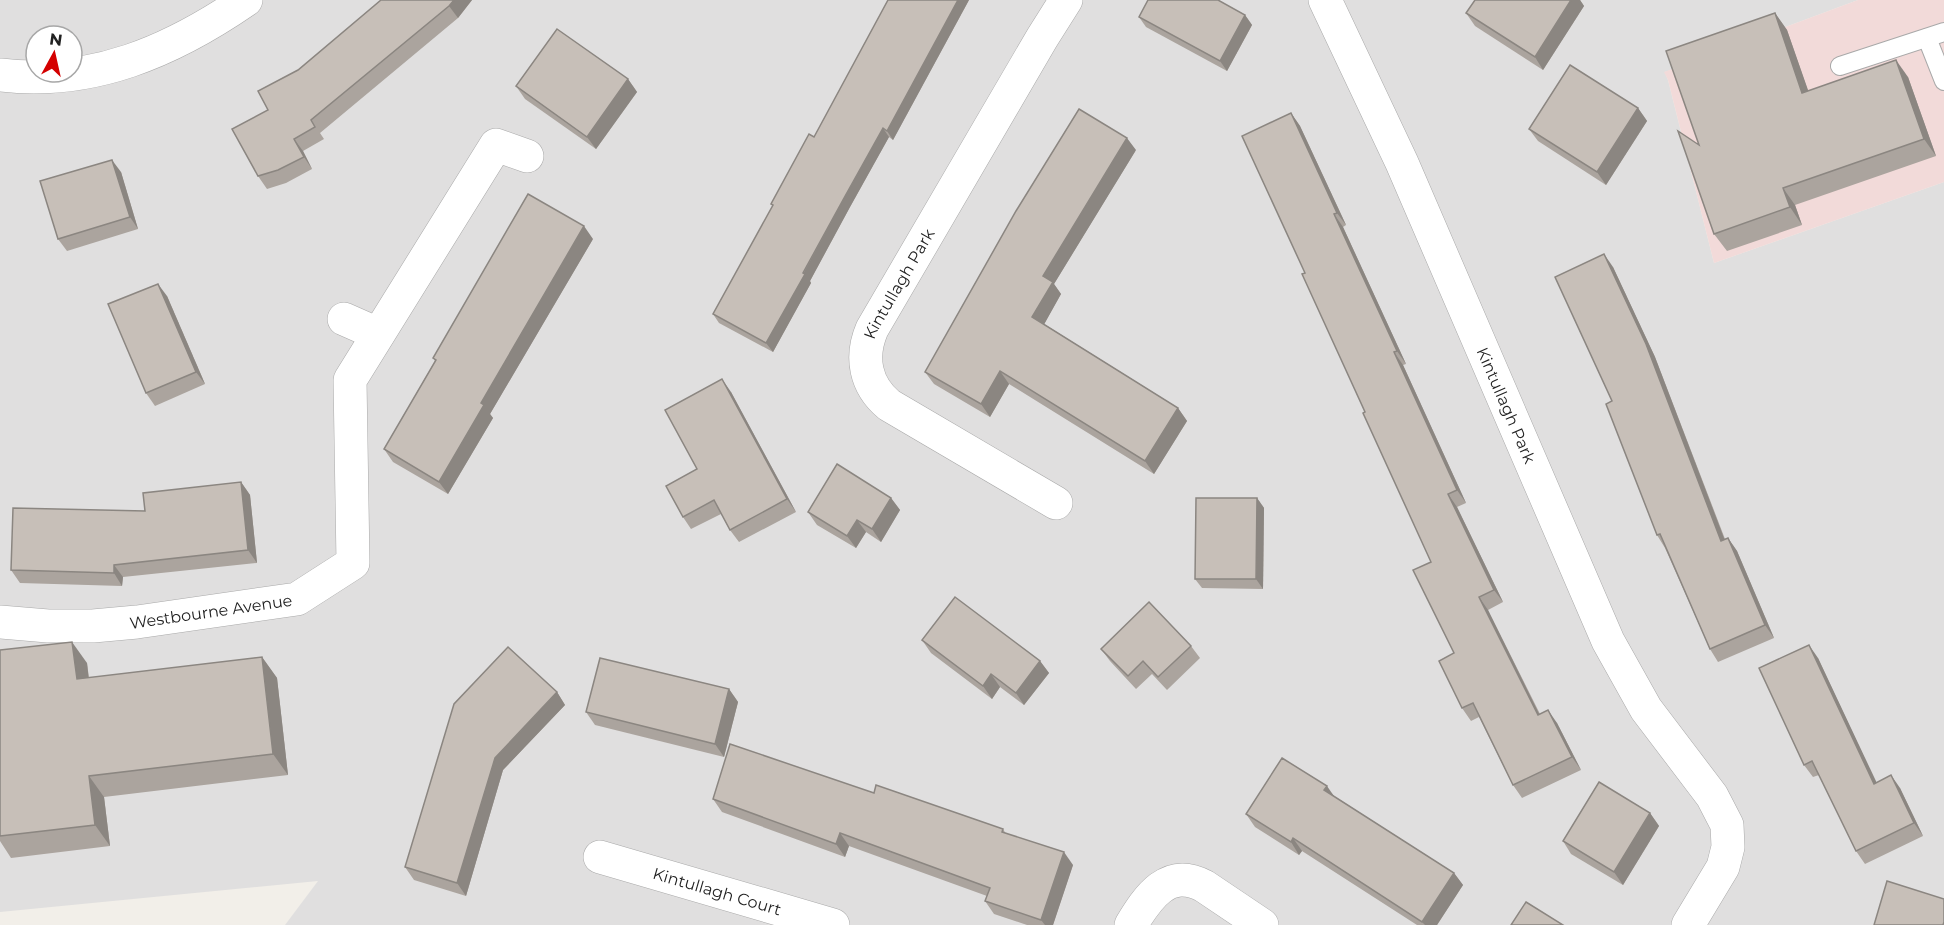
<svg xmlns="http://www.w3.org/2000/svg" width="1944" height="925" viewBox="0 0 1944 925" font-family="Montserrat,sans-serif">
<style>
.residential{fill:#e0dfdf;fill-rule:evenodd}
.commercial{fill:#f2dad9}
.lines{fill:none;stroke-linecap:round;stroke-linejoin:round}
.lane-casing{stroke:#a9a9a9;stroke-width:20}
.street-casing{stroke:#a9a9a9;stroke-width:34}
.lane{stroke:#fff;stroke-width:18}
.street{stroke:#fff;stroke-width:33}
.wall{fill:#aba49e}
.shaded-wall{fill:#8b8681}
.building{fill:#c7bfb8;stroke:#8b8681;stroke-width:1.5}
.labels{text-anchor:middle;stroke-width:4.5;stroke-linejoin:round;paint-order:stroke}
.street-label{font-size:16px;fill:#222;stroke:#fff}
</style>
<rect width="100%" height="100%" fill="#f2efe9"/>
<path class="residential" d="M0,0H1858L1665,72L1668,80L1714,263L1944,182V925H285L318,881L0,912ZM36,36H72V72H36Z"/>
<path class="commercial" d="M1858,0H1944V182L1714,263L1668,80L1664,72Z"/>
<g class="lines">
<g class="lane-casing">
<g id="lane">
<path d="M1927,38L1944,81"/>
<path d="M1840,66L1944,32"/>
</g>
</g>
<g class="street-casing">
<g id="street">
<path id="s1" d="M1325,0L1402,163L1608,641L1646,709L1712,796L1727,825L1728,847L1723,867L1688,925"/>
<path d="M0,75C92,86 172,51 246,0"/>
<path d="M344,319L378,334"/>
<path id="s2" d="M1056,503L889,405C865,385 860,357 872,329L1042,38L1066,0"/>
<path id="s3" d="M0,622L48,626H93L137,622L297,599L353,563L350,380L496,145L527,156"/>
<path id="s4" d="M600,857L833,925"/>
<path d="M1131,925C1148,897 1168,867 1204,886L1262,925"/>
</g>
</g>
<use href="#lane" class="lane"/>
<use href="#street" class="street"/>
</g>
<g class="wall">
<path d="M381,0H472L458,18L320,133L324,139L303,151L312,169L286,183L267,189L258,176L268,110L298,70Z"/>
<path d="M888,0H969L893,140L889,137L850,207L810,281L811,283L773,352L719,323L713,314L773,206L771,204L814,137Z"/>
<path d="M1475,0H1580L1584,6L1543,70L1475,26L1466,13Z"/>
<path d="M1775,13L1787,30L1808,91L1908,77L1936,156L1795,205L1802,225L1727,251L1714,234L1699,145Z"/>
<path d="M1245,15L1252,25L1227,71L1146,27L1139,17Z"/>
<path d="M628,79L637,92L596,149L525,99L516,86Z"/>
<path d="M1638,108L1647,121L1606,185L1538,141L1529,129Z"/>
<path d="M1291,113L1300,126L1346,225L1343,227L1406,364L1403,365L1466,503L1457,507L1503,602L1488,610L1540,714L1557,723L1581,770L1522,798L1513,785L1479,717L1471,721L1462,708L1454,653L1431,562L1365,412L1305,273Z"/>
<path d="M1136,150L1054,284L1061,294L1044,324L1178,408L1187,421L1154,474L1009,384L990,417L934,384L925,372Z"/>
<path d="M121,172L138,229L67,251L58,239Z"/>
<path d="M593,239L490,414L493,418L448,494L393,462L384,449L435,361L433,358Z"/>
<path d="M1613,267L1655,357L1725,539L1728,538L1737,551L1774,638L1718,662L1710,649L1665,548L1657,535L1612,401Z"/>
<path d="M167,296L205,384L155,406L146,393Z"/>
<path d="M731,392L796,512L739,542L730,530L721,514L691,529L683,517L697,469Z"/>
<path d="M241,482L250,495L257,563L123,577L122,586L20,583L11,570L145,511Z"/>
<path d="M891,498L900,510L881,542L866,532L856,548L817,525L808,512Z"/>
<path d="M1257,498L1264,508L1263,589L1202,588L1195,579Z"/>
<path d="M922,640L1040,661L1049,673L1024,705L1000,687L992,699L931,653Z"/>
<path d="M1191,646L1200,658L1167,690L1152,674L1136,689L1110,661L1101,649Z"/>
<path d="M0,650L87,663L89,678L262,657L277,678L288,775L104,797L110,846L11,858L0,841Z"/>
<path d="M1818,658L1876,783L1900,788L1923,836L1865,864L1856,851L1819,775L1813,777L1804,765Z"/>
<path d="M729,689L738,702L724,757L595,725L586,712Z"/>
<path d="M557,692L565,705L503,770L466,896L414,880L405,867Z"/>
<path d="M874,793L1003,829L1006,834L1073,865L1053,925H1027L994,914L985,901L987,896L849,846L845,857L722,812L713,799Z"/>
<path d="M1334,796L1454,873L1463,885L1437,925H1417L1302,851L1299,855L1255,827L1246,814Z"/>
<path d="M1650,813L1659,826L1623,885L1571,854L1563,841Z"/>
</g>
<g class="shaded-wall">
<path d="M454,0H472L458,18L449,6Z"/>
<path d="M958,0H969L893,140L887,131Z"/>
<path d="M1571,0H1580L1584,6L1543,70L1535,57Z"/>
<path d="M1775,13L1787,30L1815,110L1802,93Z"/>
<path d="M1245,15L1252,25L1227,71L1220,61Z"/>
<path d="M1896,60L1908,77L1936,156L1924,139Z"/>
<path d="M628,79L637,92L596,149L587,137Z"/>
<path d="M1638,108L1647,121L1606,185L1597,172Z"/>
<path d="M1291,113L1300,126L1346,225L1337,213Z"/>
<path d="M883,128L889,137L850,207L810,281L811,283L773,352L766,343L844,198Z"/>
<path d="M1127,138L1136,150L1054,284L1061,294L1041,330L1032,317L1043,276Z"/>
<path d="M294,139L303,151L312,169L304,157Z"/>
<path d="M112,160L121,172L138,229L130,217Z"/>
<path d="M1783,188L1795,205L1802,225L1790,207Z"/>
<path d="M1334,214L1343,227L1406,364L1397,351Z"/>
<path d="M584,226L593,239L490,414L493,418L448,494L439,482L481,403Z"/>
<path d="M1604,254L1613,267L1655,357L1730,554L1721,541Z"/>
<path d="M158,284L167,296L205,384L196,372Z"/>
<path d="M1394,352L1403,365L1466,503L1457,490Z"/>
<path d="M1000,371L1009,384L990,417L981,404Z"/>
<path d="M722,379L731,392L796,512L787,499Z"/>
<path d="M1178,408L1187,421L1154,474L1145,461Z"/>
<path d="M241,482L250,495L257,563L248,550Z"/>
<path d="M1448,494L1457,507L1503,602L1494,590Z"/>
<path d="M891,498L900,510L881,542L872,529Z"/>
<path d="M1257,498L1264,508L1263,589L1256,579Z"/>
<path d="M857,520L866,532L856,548L847,536Z"/>
<path d="M1728,538L1737,551L1774,638L1765,625Z"/>
<path d="M114,565L123,577L122,586L114,573Z"/>
<path d="M1479,597L1488,610L1546,728L1538,715Z"/>
<path d="M72,642L87,663L91,700L77,679Z"/>
<path d="M1809,645L1818,658L1883,796L1874,784Z"/>
<path d="M262,657L277,678L288,775L273,754Z"/>
<path d="M1040,661L1049,673L1024,705L1016,693Z"/>
<path d="M991,674L1000,687L992,699L983,686Z"/>
<path d="M729,689L738,702L724,757L715,744Z"/>
<path d="M557,692L565,705L503,770L466,896L457,883L495,758Z"/>
<path d="M1548,710L1557,723L1581,770L1572,757Z"/>
<path d="M1891,775L1900,788L1923,836L1914,823Z"/>
<path d="M89,776L104,797L110,846L95,825Z"/>
<path d="M1327,786L1336,799L1324,790Z"/>
<path d="M1650,813L1659,826L1623,885L1614,872Z"/>
<path d="M840,833L849,846L845,857L836,844Z"/>
<path d="M1293,838L1302,851L1299,855L1291,842Z"/>
<path d="M1064,852L1073,865L1053,925H1045L1041,920Z"/>
<path d="M1454,873L1463,885L1437,925H1425L1422,922Z"/>
</g>
<g class="building">
<path d="M381,0H454L449,6L311,120L315,127L294,139L304,157L278,170L258,176L232,129L268,110L258,91L298,70Z"/>
<path d="M888,0H958L887,131L883,128L844,198L803,273L805,274L766,343L713,314L773,205L771,204L809,134L814,137Z"/>
<path d="M1148,0H1218L1245,15L1220,61L1139,17Z"/>
<path d="M1475,0H1571L1535,57L1466,13Z"/>
<path d="M1775,13L1802,93L1896,60L1924,139L1783,188L1790,207L1714,234L1678,131L1699,145L1666,51Z"/>
<path d="M557,29L628,79L587,137L516,86Z"/>
<path d="M1570,65L1638,108L1597,172L1529,129Z"/>
<path d="M1079,109L1127,138L1043,276L1053,282L1032,317L1178,408L1145,461L1000,371L981,404L925,372L1016,211Z"/>
<path d="M1291,113L1337,213L1334,214L1397,351L1394,352L1457,490L1448,494L1494,590L1479,597L1538,715L1548,710L1572,757L1513,785L1473,703L1462,708L1439,661L1454,653L1413,570L1431,562L1363,413L1365,412L1302,274L1305,273L1242,136Z"/>
<path d="M112,160L130,217L58,239L40,181Z"/>
<path d="M528,194L584,226L481,403L484,405L439,482L384,449L436,360L433,358Z"/>
<path d="M1604,254L1646,344L1721,541L1728,538L1765,625L1710,649L1660,534L1657,535L1606,404L1612,401L1555,277Z"/>
<path d="M158,284L196,372L146,393L108,304Z"/>
<path d="M722,379L787,499L730,530L714,500L683,517L666,486L697,469L665,410Z"/>
<path d="M837,464L891,498L872,529L857,520L847,536L808,512Z"/>
<path d="M241,482L248,550L114,565V573L11,570L13,508L145,511L143,493Z"/>
<path d="M1196,498H1257L1256,579H1195Z"/>
<path d="M955,597L1040,661L1016,693L991,674L983,686L922,640Z"/>
<path d="M1149,602L1191,646L1158,677L1143,661L1128,676L1101,649Z"/>
<path d="M72,642L77,679L262,657L273,754L89,776L95,825L0,836V650Z"/>
<path d="M1809,645L1874,784L1891,775L1914,823L1856,851L1812,761L1804,765L1759,668Z"/>
<path d="M508,647L557,692L495,758L457,883L405,867L454,704Z"/>
<path d="M600,658L729,689L715,744L586,712Z"/>
<path d="M730,744L874,793L876,785L1003,829L1002,832L1064,852L1041,920L985,901L990,888L840,833L836,844L713,799Z"/>
<path d="M1282,758L1327,786L1324,790L1454,873L1422,922L1293,838L1291,842L1246,814Z"/>
<path d="M1599,782L1650,813L1614,872L1563,841Z"/>
<path d="M1887,881L1944,899V922L1943,925H1874Z"/>
<path d="M1526,902L1563,925H1511Z"/>
</g>
<g class="labels">
<g class="street-label">
<text dy="6" stroke="none"><textPath href="#s2" startOffset="330">Kintullagh Park</textPath></text>
<text dy="6" stroke="none"><textPath href="#s1" startOffset="444">Kintullagh Park</textPath></text>
<text dy="6" stroke="none"><textPath href="#s3" startOffset="212">Westbourne Avenue</textPath></text>
<text dy="6" stroke="none"><textPath href="#s4" startOffset="122">Kintullagh Court</textPath></text>
</g>
</g>
<g transform="translate(54 54) rotate(8)"><circle r="28" fill="#ffffff" stroke="#a7a7a7" stroke-width="1.5"/>
<path d="M0-4.5L10 22L0 15L-10 22Z" fill="#d40000"/>
<text y="-9" font-size="16" font-weight="bold" text-anchor="middle" fill="#222222">N</text>
</g>
</svg>
